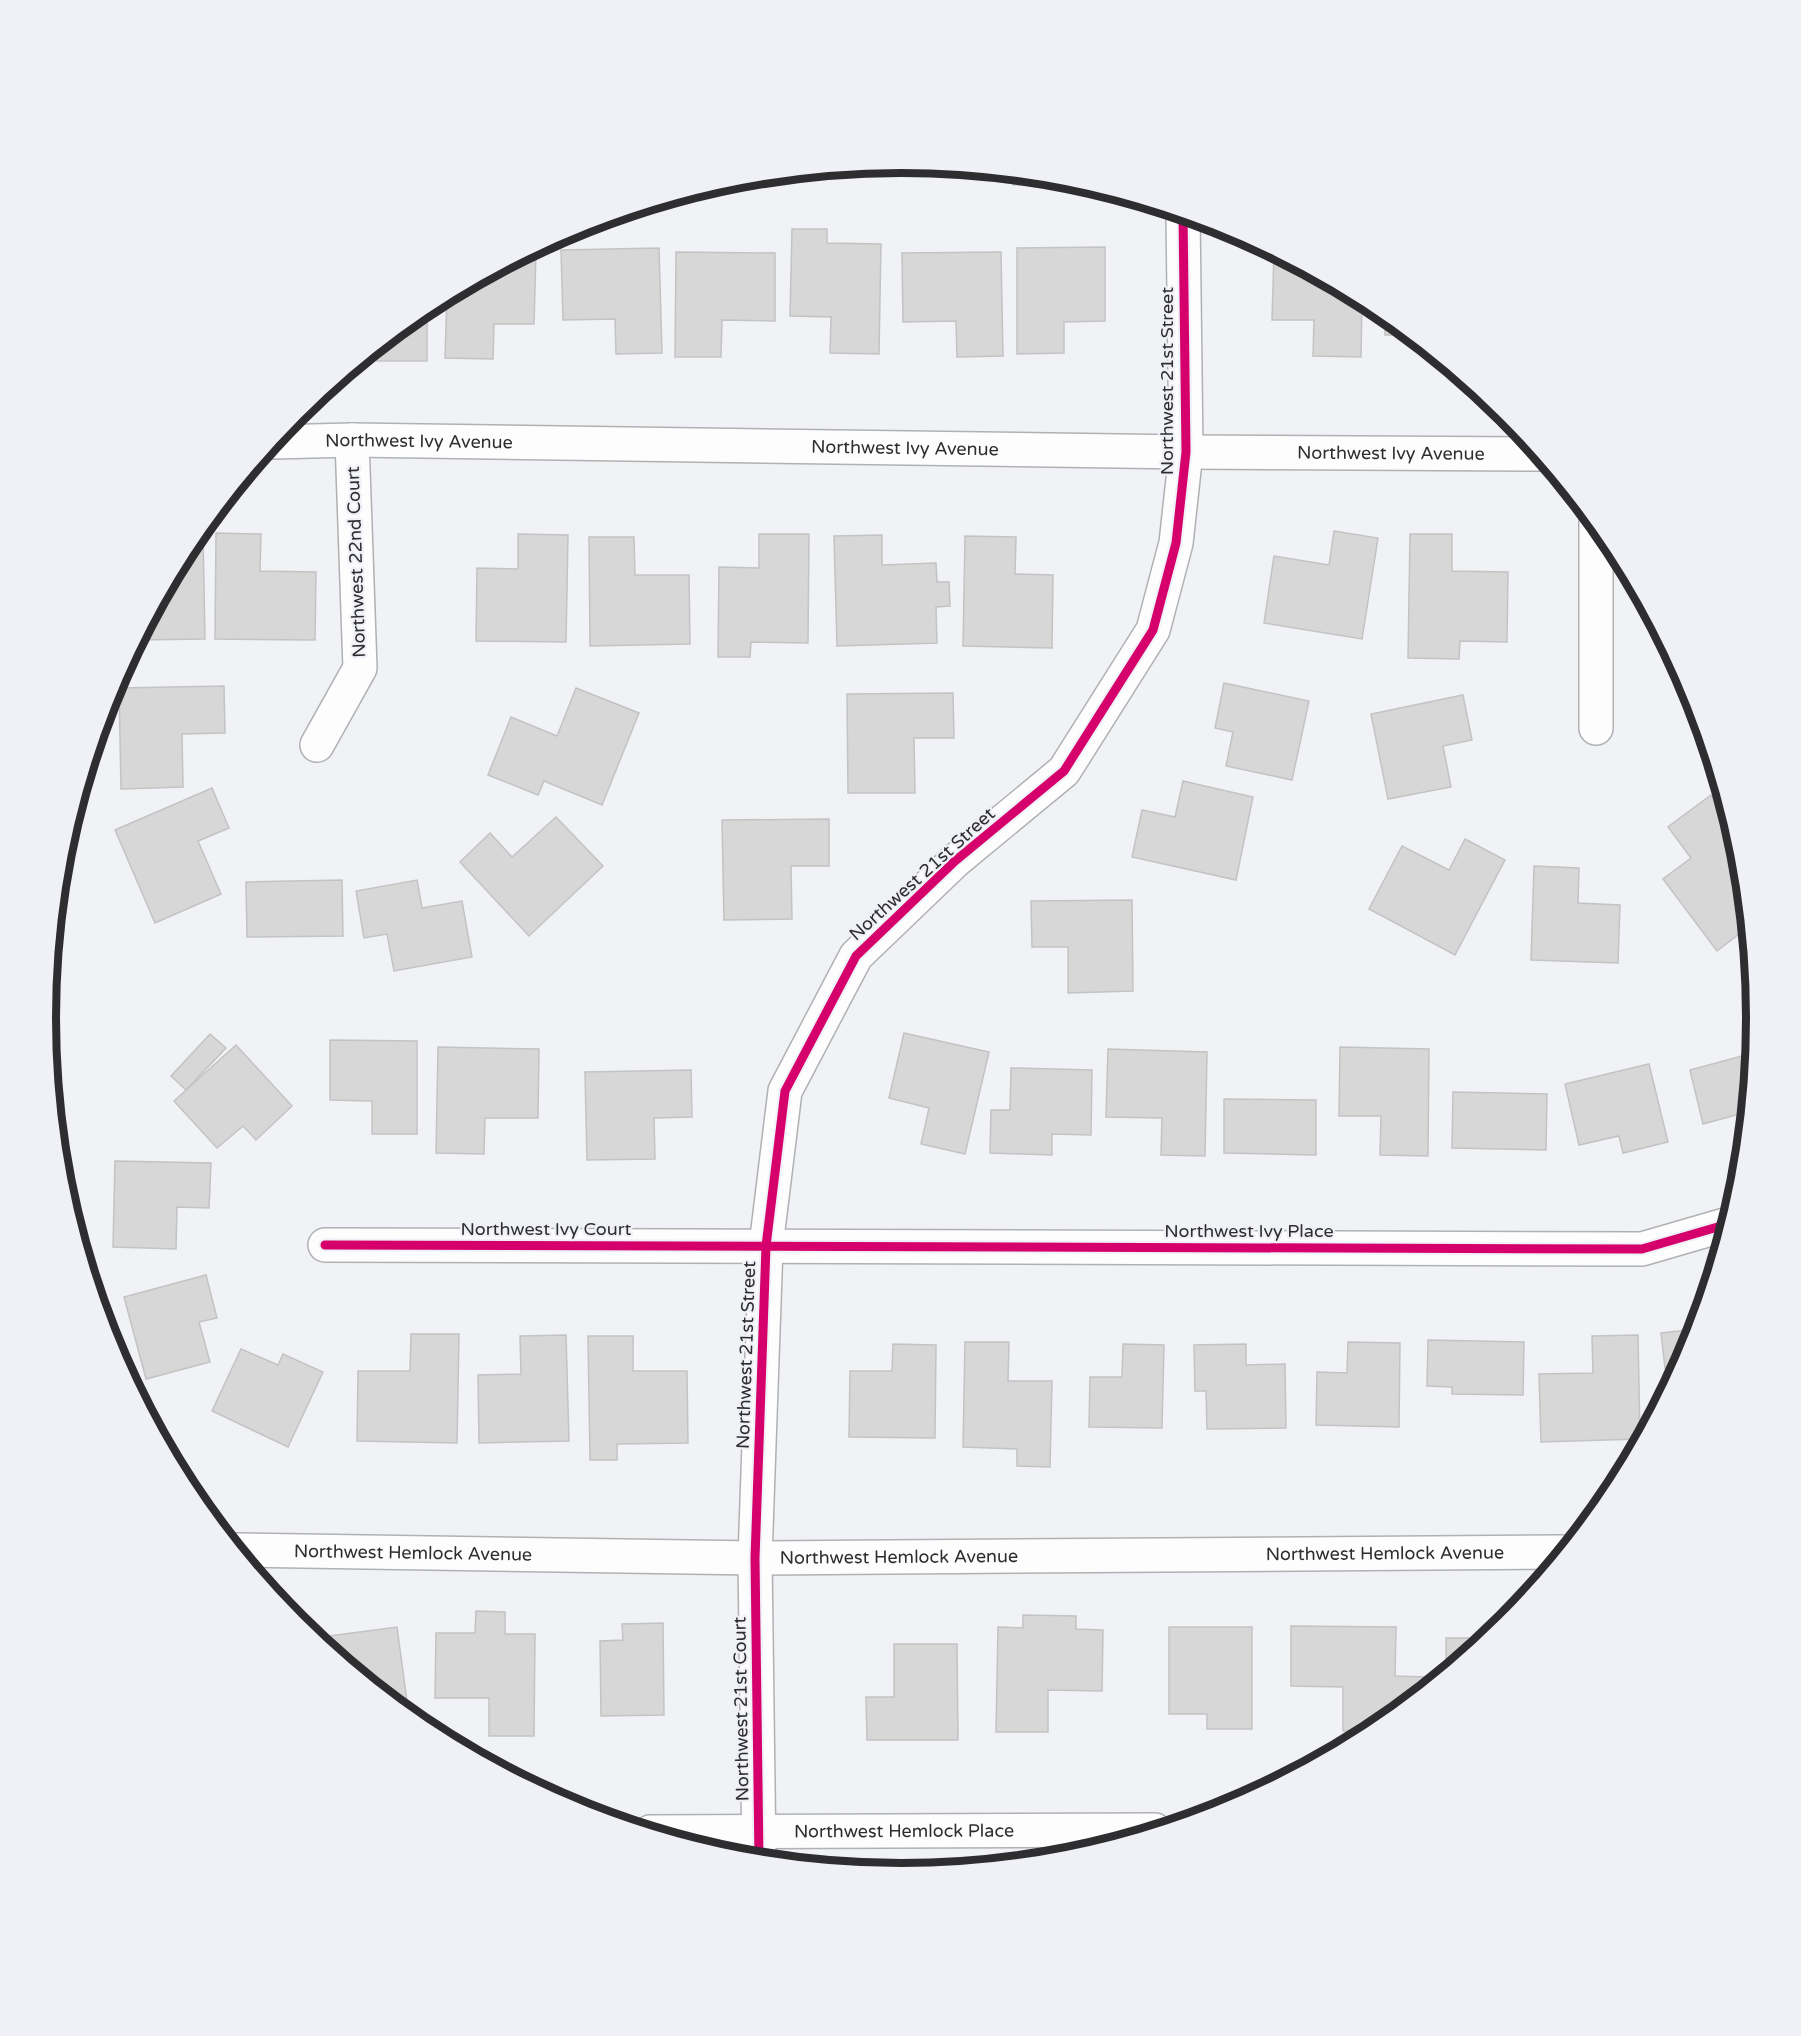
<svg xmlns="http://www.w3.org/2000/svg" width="1801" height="2036" viewBox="0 0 1801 2036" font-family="'Varela Round',sans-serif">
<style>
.building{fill:#d7d7d8;stroke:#c3c3c3;stroke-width:1.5}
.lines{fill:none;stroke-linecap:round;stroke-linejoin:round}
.minor-casing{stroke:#b0b1b3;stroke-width:36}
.minor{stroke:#fdfdfe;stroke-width:33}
.cycleway-casing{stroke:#eff1f7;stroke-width:13}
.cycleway{stroke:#d6006c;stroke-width:9}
.labels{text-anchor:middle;stroke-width:4.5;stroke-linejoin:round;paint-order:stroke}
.street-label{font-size:18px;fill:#2e2e31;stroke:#eff1f7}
.rim{fill:none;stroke:#2e2e31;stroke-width:8}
</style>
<rect width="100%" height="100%" fill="#f1f2f5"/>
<g class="building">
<path d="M909,163L989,171L909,170Z"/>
<path d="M1012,174L1062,178V185H1013Z"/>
<path d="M792,229H827V243L881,244L879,354L830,353L831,317L790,316Z"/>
<path d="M1105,247V321L1064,322V353L1017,354V248Z"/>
<path d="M659,248L662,353L616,354L615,319L563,320L561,250Z"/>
<path d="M528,252H536L534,324H494L493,359L445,358L447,295Z"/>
<path d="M676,252L775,253V321L722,320L721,357H675Z"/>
<path d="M1001,252L1003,356L957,357L956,321L903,322L902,253Z"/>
<path d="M1274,252L1362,299L1361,357L1313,356L1314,320H1272Z"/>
<path d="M427,306V361H377V346Z"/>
<path d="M1385,315L1411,335H1385Z"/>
<path d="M1419,342L1433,354L1419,353Z"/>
<path d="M1334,531L1378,538L1362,639L1264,623L1274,556L1329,565Z"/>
<path d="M216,533L261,534L260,571L316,572L315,640L215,639Z"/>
<path d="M197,534H203L205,639L137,640L189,542Z"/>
<path d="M518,534L568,535L566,642L476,641L477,568L518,569Z"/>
<path d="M759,534H809L808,643L751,642L750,657H718L719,567L759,568Z"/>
<path d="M1410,534H1452V571L1508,572L1507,642L1460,641L1459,659L1408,658Z"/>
<path d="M882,535V565L936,563L937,582H949L950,606L936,607L937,643L837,646L834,536Z"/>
<path d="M965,536L1016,537L1015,574L1053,575L1052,648L963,646Z"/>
<path d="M589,537H634L635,575H689L690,644L590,646Z"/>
<path d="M1224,683L1309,701L1292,780L1226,766L1233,732L1215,728Z"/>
<path d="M224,686L225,733L182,734L183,787L121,789L119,688Z"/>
<path d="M576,688L639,713L602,805L544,781L538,795L488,775L511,717L557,736Z"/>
<path d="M953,693L954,738H914L915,793H848L847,694Z"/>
<path d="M1463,695L1472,740L1443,746L1451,787L1388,799L1371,714Z"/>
<path d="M1712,760L1718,780L1707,776Z"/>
<path d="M1183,781L1253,797L1236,880L1132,857L1142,810L1175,817Z"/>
<path d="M212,788L229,828L198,841L221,894L155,923L115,830Z"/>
<path d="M1711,795L1731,822L1740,851L1745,902L1740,906L1746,913L1747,928L1717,951L1663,879L1691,858L1668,827Z"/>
<path d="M556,817L603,866L529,936L460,862L490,833L512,857Z"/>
<path d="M829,819V866H791L792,919L724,920L722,820Z"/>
<path d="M1465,839L1505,860L1455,955L1369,909L1402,846L1449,870Z"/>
<path d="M1534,866L1579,868L1578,903L1620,905L1618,963L1531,960Z"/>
<path d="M342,880L343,936L247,937L246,882Z"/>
<path d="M417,880L422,908L462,901L472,957L394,971L387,934L364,938L356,891Z"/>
<path d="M1132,900L1133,991L1068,993V947H1032L1031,901Z"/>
<path d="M904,1033L989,1052L965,1154L921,1144L929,1108L889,1098Z"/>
<path d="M210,1034L226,1048L186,1090L171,1076Z"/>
<path d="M330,1040L417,1041V1134H372V1101L330,1100Z"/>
<path d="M236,1045L292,1106L256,1140L243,1126L217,1148L174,1101Z"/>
<path d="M438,1047L539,1049L538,1118H485L484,1154L436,1153Z"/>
<path d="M1340,1047L1429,1049L1428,1156L1380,1155L1381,1116H1339Z"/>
<path d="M1108,1049L1207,1052L1205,1156L1161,1155L1162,1118L1106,1117Z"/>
<path d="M1753,1053L1747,1112L1703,1124L1690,1070Z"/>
<path d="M1649,1064L1668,1142L1623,1153L1619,1136L1579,1145L1565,1084Z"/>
<path d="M1011,1068L1092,1070L1091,1135L1052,1134V1155L990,1153L991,1110H1010Z"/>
<path d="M691,1070L692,1117L654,1118L655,1159L587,1160L585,1072Z"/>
<path d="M1453,1092L1547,1094L1546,1150L1452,1148Z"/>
<path d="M1224,1099L1316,1100V1155L1224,1153Z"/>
<path d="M115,1161L211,1163L209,1208L177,1207L176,1249L113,1247Z"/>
<path d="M206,1275L217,1318L199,1322L210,1362L146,1379L124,1297Z"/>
<path d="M1696,1329L1691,1346L1676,1373L1675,1367L1665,1368L1661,1333Z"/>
<path d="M411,1334H459L457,1443L357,1441L358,1371H410Z"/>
<path d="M566,1335L569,1441L479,1443L478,1375L521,1374L520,1336Z"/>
<path d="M1638,1335L1640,1439L1541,1442L1539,1374L1593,1373L1592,1336Z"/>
<path d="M588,1336H633V1371H687L688,1443L617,1444V1460H590Z"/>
<path d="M1428,1340L1524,1342L1523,1395L1452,1394V1387L1427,1386Z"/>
<path d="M965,1342H1009L1008,1381H1052L1050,1467L1017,1466V1449L963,1447Z"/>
<path d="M1348,1342L1400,1343L1399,1427L1316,1425L1317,1372L1347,1373Z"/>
<path d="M893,1344L936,1345L935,1438L849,1437L850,1371H892Z"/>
<path d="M1123,1344L1164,1345L1162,1428L1089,1427L1090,1377H1122Z"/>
<path d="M1246,1344V1365L1285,1364L1286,1428L1207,1429L1206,1391H1195L1194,1345Z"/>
<path d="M241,1349L278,1365L283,1354L323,1372L288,1447L212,1411Z"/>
<path d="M476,1611L505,1612V1634H535L534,1736H489V1698H435L436,1633H475Z"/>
<path d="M1023,1615L1076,1616V1629L1103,1630L1102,1691L1048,1690V1732H996L998,1627L1023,1628Z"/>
<path d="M663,1623L664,1715L601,1716L600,1641L623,1640L622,1624Z"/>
<path d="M1291,1626L1396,1627L1395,1676L1425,1677V1689L1372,1731H1343V1687L1291,1686Z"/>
<path d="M397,1627L409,1716L314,1638Z"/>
<path d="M1169,1627H1252V1729H1207V1714H1169Z"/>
<path d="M1446,1638H1487L1446,1672Z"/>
<path d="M894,1644H957L958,1740H867L866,1697H894Z"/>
</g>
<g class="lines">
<g class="minor-casing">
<g id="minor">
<path id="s1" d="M272,442L352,440L1186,452L1539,454"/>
<path d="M1596,523V728"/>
<path d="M317,745L360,668L352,440"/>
<path d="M325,1245L1642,1249L1728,1224"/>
<path id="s2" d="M236,1550L755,1558L1563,1552"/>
<path id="s3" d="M650,1832L1155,1830"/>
<path d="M759,1860L755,1558L766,1246L785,1091L856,956L955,861L1064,771L1153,630L1176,543L1186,452L1183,214"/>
</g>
</g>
<use href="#minor" class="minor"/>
<g class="cycleway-casing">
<g id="cycleway">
<path d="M325,1245L1642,1249L1728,1224"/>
<path d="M759,1860L755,1558L766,1246L785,1091L856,956L955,861L1064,771L1153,630L1176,543L1186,452L1183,214"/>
</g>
</g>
<use href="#cycleway" class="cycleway"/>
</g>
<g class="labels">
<g class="street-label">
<text transform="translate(1167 381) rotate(-90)" y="6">Northwest 21st Street</text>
<text dy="6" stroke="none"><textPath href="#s1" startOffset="147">Northwest Ivy Avenue</textPath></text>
<text dy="6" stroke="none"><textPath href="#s1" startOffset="633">Northwest Ivy Avenue</textPath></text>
<text dy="6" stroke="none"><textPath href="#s1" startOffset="1119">Northwest Ivy Avenue</textPath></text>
<text transform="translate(356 562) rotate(-92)" y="6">Northwest 22nd Court</text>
<text transform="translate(922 874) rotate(-42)" y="6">Northwest 21st Street</text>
<text x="546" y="1235">Northwest Ivy Court</text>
<text x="1249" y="1237">Northwest Ivy Place</text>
<text transform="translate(746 1355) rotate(-88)" y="6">Northwest 21st Street</text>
<text dy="6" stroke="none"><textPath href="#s2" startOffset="177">Northwest Hemlock Avenue</textPath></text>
<text dy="6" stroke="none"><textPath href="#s2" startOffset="1149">Northwest Hemlock Avenue</textPath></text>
<text dy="6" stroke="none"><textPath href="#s2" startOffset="663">Northwest Hemlock Avenue</textPath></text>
<text transform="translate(741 1709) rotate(-91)" y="6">Northwest 21st Court</text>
<text dy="6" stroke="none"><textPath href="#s3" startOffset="254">Northwest Hemlock Place</textPath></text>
</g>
</g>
<path d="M0 0H1801V2036H0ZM56 1018a845 845 0 1 1 1690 0a845 845 0 1 1-1690 0Z" fill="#eff1f7" fill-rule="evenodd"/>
<path class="rim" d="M56 1018a845 845 0 1 1 1690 0a845 845 0 1 1-1690 0Z"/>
</svg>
